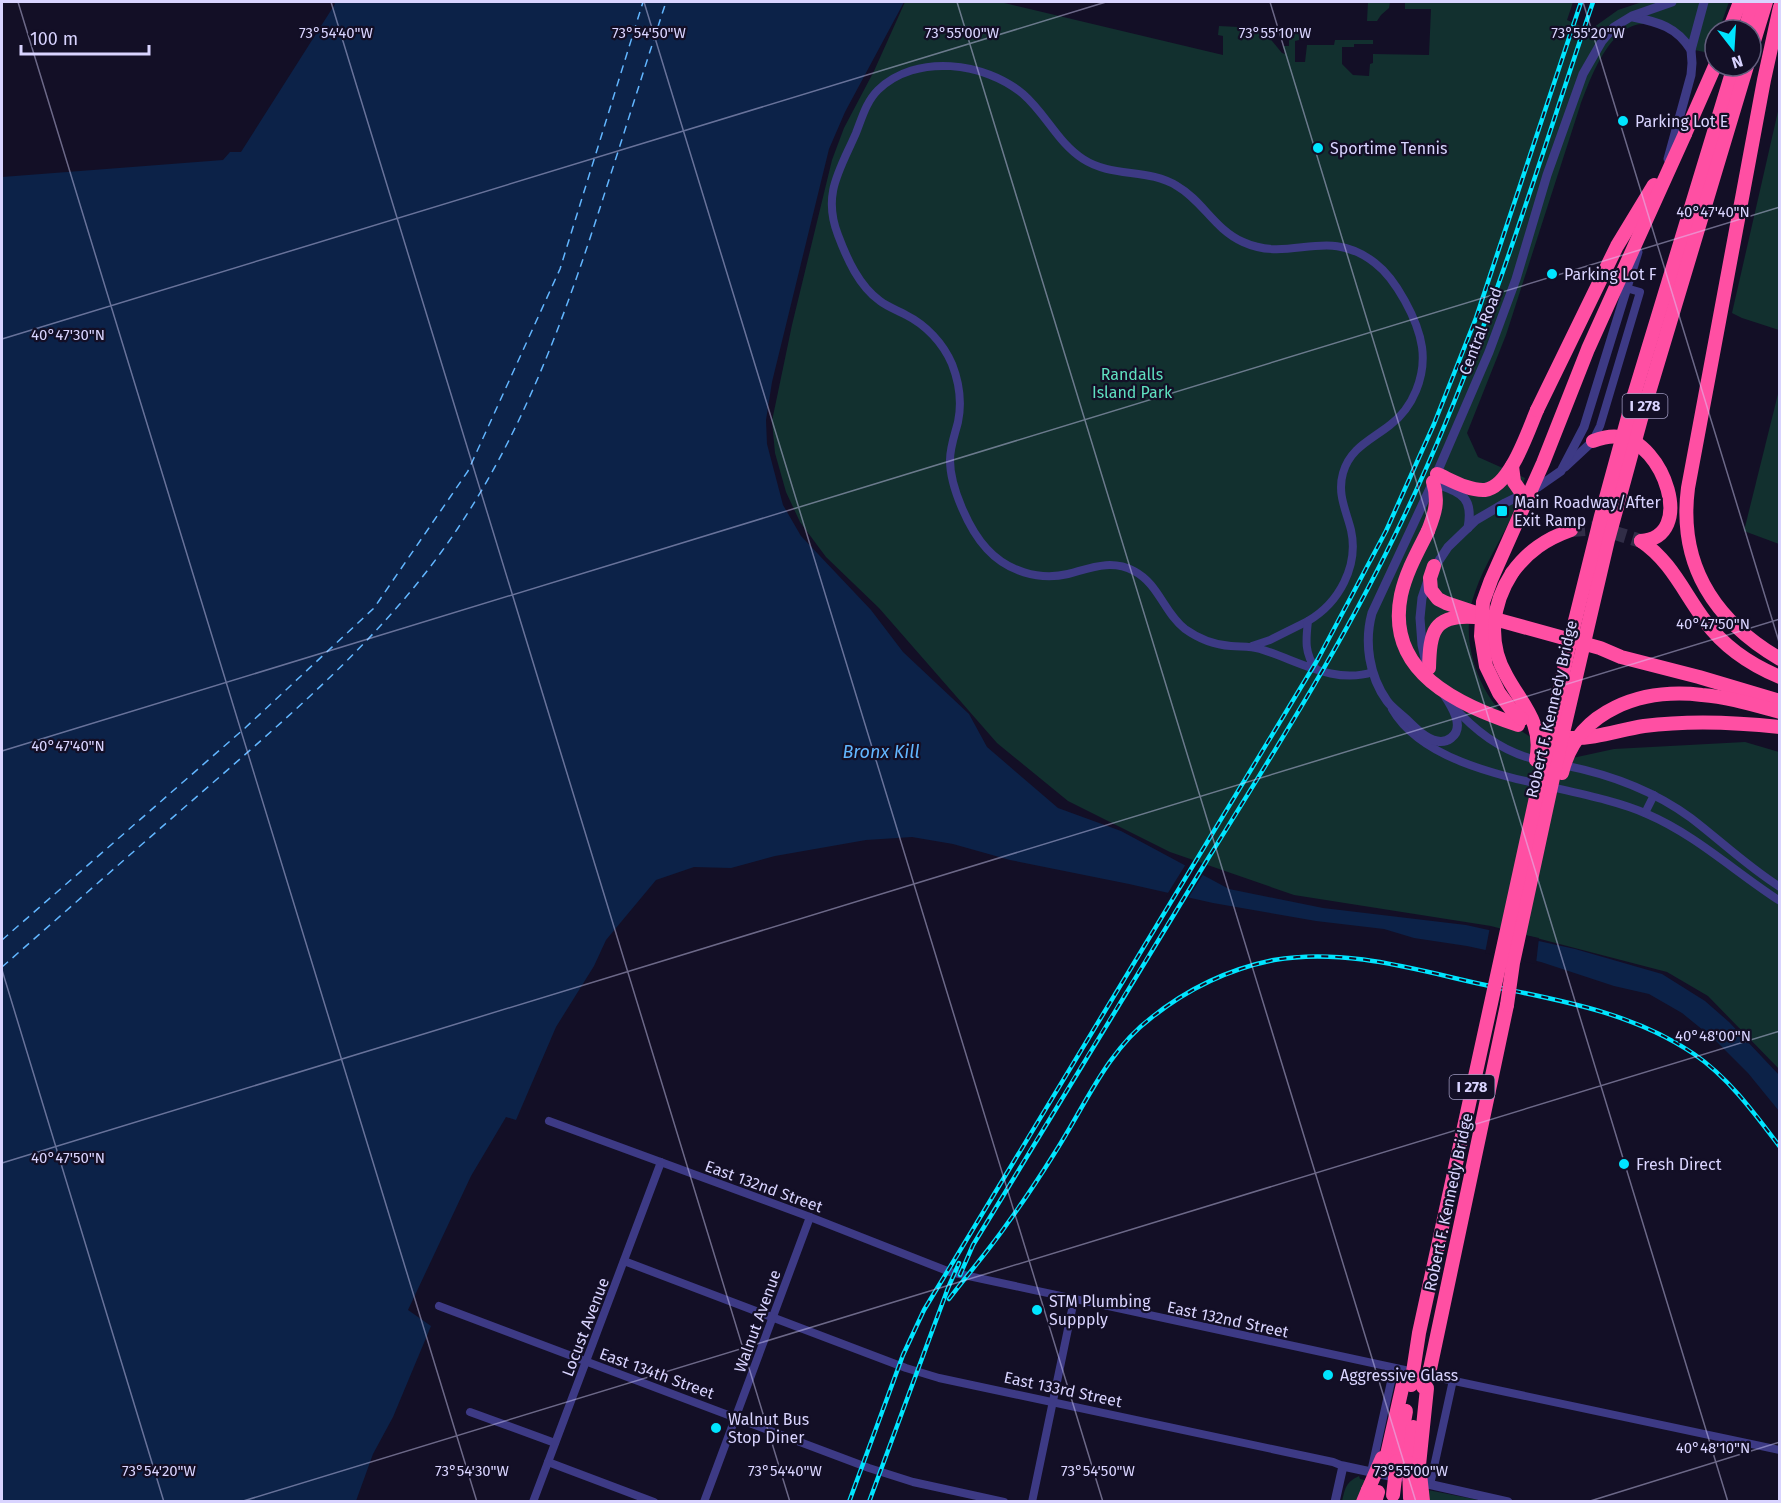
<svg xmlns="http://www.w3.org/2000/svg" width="1781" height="1503" viewBox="0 0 1781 1503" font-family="'Fira Sans',sans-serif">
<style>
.green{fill:#12302f}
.water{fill:#0c2248}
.pier{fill:#130f26}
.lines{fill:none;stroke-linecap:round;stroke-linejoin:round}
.ferry{stroke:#62b6ff;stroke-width:1.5;stroke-dasharray:8 6;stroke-linecap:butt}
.motorway-tunnel{stroke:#312d47;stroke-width:14;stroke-dasharray:14 7;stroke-linecap:butt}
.minor{stroke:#3d3a85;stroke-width:8}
.tertiary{stroke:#3d3a85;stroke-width:9}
.motorway{stroke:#ff4fa3;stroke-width:14}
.rail-casing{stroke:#00e5ff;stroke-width:4.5}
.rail{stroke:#130f26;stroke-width:2;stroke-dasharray:7;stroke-linecap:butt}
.motorway-bridge{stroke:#ff4fa3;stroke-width:14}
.ticks{fill:none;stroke:#d9d4ff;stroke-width:1.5;stroke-opacity:0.45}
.poi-dot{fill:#00e5ff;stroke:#130f26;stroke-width:2}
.labels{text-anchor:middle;stroke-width:4.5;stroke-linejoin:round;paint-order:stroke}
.shield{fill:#130f26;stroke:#9e99be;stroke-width:1.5}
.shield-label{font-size:15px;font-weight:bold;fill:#d9d4ff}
.poi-label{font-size:16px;fill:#d9d4ff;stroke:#130f26;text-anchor:start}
.street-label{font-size:16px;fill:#d9d4ff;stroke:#130f26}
.park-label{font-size:16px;fill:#5fe0c0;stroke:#130f26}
.water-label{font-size:18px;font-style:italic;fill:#62b6ff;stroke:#130f26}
.ticks-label{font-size:15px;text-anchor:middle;fill:#d9d4ff;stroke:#130f26;stroke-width:4.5;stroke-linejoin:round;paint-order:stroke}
</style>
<rect width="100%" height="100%" fill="#130f26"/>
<g class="green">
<path d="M905,2H1000L1223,55V36L1218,35L1219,26L1258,28L1259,35L1268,36L1282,53L1285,54L1283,46H1289V38H1294L1295,32L1299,33V40L1295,41V62H1305L1307,45H1334L1335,40H1373V44H1354V47H1342V64L1353,75L1369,76L1370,64L1373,63V54L1429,55L1431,9H1405V2H1573L1567,20L1590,30L1618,10L1642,2H1729L1719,30H1715V39L1710,53C1702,51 1689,50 1683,46C1678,42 1676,35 1671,32C1618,0 1594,69 1580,106L1506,335L1467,433L1478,457L1525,478C1521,488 1519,499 1515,509C1503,537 1485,563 1475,592C1458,638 1477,694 1514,725C1530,739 1550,748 1568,759L1614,749L1745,742L1779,752V1069L1708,996L1667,972L1491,926L1294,895L1170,852L1068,801L997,743L879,608L826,557L800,522L786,492L775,453L772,421L792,325L832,160L844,128L874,71Z"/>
<path d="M1368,2H1390L1389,8L1381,15L1377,21H1367Z"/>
<path d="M1779,107L1780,330H1779L1742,318L1732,313Z"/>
<path d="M1779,390V544L1744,531Z"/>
<path d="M1359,1476L1360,1479L1368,1481L1360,1501L1342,1502C1345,1488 1346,1482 1359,1476Z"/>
<path d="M1428,1490L1483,1501H1430Z"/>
</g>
<path class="water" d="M334,2H904L845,112L829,149L772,382L766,420L767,444L783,505L801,536L871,610L903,652L969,714L987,747L1058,808L1121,831L1229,889L1323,908L1466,925L1575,949L1662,974L1705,1001L1729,1022L1779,1075V1111L1748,1073L1714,1039L1682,1013L1649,994L1614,986L1541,962L1467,946L1414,938L1384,929L1316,921L1213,903L1129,884L1010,860L953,844L912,837L866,840L775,856L731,868L694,867L656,880L606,940L594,966L556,1027L516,1120L506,1117L471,1176L408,1310L431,1326L393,1417L373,1454L356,1501L2,1502V177L223,160L230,152H241L335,4Z"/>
<g class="pier">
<path d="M1186,864L1204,873L1187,900L1166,896Z"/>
<path d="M1490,927L1539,938L1536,964L1485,953Z"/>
</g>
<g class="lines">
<g class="ferry">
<path d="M2,940L245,728L374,608L468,471L560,269L643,2"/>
<path d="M2,967C73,905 144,842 216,780C303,704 393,626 458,528C528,423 569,305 607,186C627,124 646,63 666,2"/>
</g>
<path class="motorway-tunnel" d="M1571,530L1599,528L1641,541"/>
<g class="minor">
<path d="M1593,440L1600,426L1640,292L1626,288"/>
<path d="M1252,646L1270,640L1308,621"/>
<path d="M1316,669C1304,653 1306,639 1308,621C1339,603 1359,566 1351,530C1346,510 1337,494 1343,473C1350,448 1371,440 1390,425C1413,408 1426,376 1422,347C1418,320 1396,279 1375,263C1327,225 1291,264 1243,242C1214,229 1203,201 1177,186C1148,168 1112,178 1083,159C1058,143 1046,114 1023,94C985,62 916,53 878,90C866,102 862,118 856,133C840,170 822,194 838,235C847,259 859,286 880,301C888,307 897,310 906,315C926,325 943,343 952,364C959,382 962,403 958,422C955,434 950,447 950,460C950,487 969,530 987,549C1007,571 1039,581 1068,574C1091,568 1111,559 1134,571C1159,584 1164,613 1185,629C1199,639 1214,645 1231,646C1241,647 1250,646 1260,649C1297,660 1334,685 1373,672"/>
<path d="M1453,706C1476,732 1502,752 1537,760"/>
<path d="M1392,709C1434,782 1576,782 1647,814C1696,835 1735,872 1780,901"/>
<path d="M1563,765C1609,774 1653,790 1691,818C1721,841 1748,867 1780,887"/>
<path d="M1645,813L1654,795"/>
<path d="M549,1121L810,1217L950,1272L1414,1372"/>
<path d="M624,1261L906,1368L939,1378L1333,1462L1343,1466"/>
<path d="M439,1306L869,1468L913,1482L1004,1502"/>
<path d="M1426,1375L1780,1450"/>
<path d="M470,1412L555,1443"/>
<path d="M548,1462L654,1502"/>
<path d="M1371,1472L1394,1368"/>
<path d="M1430,1485L1453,1380"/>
<path d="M533,1502L661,1162"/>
<path d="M704,1502L810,1217"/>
<path d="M1032,1502L1074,1300"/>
</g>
<g class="tertiary">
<path d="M1633,17C1658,22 1677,27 1691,50"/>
<path d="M1668,159L1691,75L1692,63L1691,50L1704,2"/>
<path d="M1565,467L1593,441"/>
<path d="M1433,482C1460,493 1474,495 1468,528"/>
<path d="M1426,663L1422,645L1420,618L1422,598L1430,574L1448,547L1476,520L1505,503L1538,487L1561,471L1584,427L1638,252"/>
<path d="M1443,693C1451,705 1466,727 1451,738C1447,741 1442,742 1437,741C1426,739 1415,728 1407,720C1401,714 1392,708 1387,701C1369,676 1364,642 1372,613L1433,482L1489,352L1516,279L1547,175L1583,74L1602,41L1614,27L1632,16L1672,2"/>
<path d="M1419,1482L1508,1502"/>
<path d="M1335,1502L1343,1466L1399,1478"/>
</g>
<g class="motorway">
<path d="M1780,7L1764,80L1688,488C1678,565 1715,621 1780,659"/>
<path d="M1729,30L1740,2"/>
<path d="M1745,30L1753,2"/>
<path d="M1751,51L1766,2"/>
<path d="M1685,134L1715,66"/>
<path d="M1634,395L1734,66"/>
<path d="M1593,441C1601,438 1610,435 1620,437C1663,442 1697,537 1641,541"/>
<path d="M1512,466L1514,482L1523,495"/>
<path d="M1437,474C1451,480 1469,491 1485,490C1510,487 1528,431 1537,410"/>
<path d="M1428,531C1435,513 1439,501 1433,482"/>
<path d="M1641,541C1671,561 1684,593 1705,621C1724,647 1751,665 1780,677"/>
<path d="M1434,566L1430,578L1431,590L1438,599L1446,603L1491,618L1600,648L1621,657L1699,677L1780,701"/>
<path d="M1512,573C1528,551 1546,539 1571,530"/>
<path d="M1429,668C1430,632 1433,614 1475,617"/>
<path d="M1570,738C1595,739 1619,730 1644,726C1689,720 1735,722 1780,727"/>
<path d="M1430,1369L1507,1005"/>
<path d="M1386,1459L1403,1384"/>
<path d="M1397,1461L1406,1411"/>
<path d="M1409,1463L1413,1427"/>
<path d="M1419,1465L1427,1388"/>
<path d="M1363,1502L1368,1490"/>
<path d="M1375,1502L1378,1492"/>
</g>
<g class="rail-casing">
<g id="rail">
<path d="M960,1275L973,1245L1003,1196C1071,1083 1140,970 1209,857C1274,752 1340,648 1394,537C1479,366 1532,182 1593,2"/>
<path d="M949,1299C968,1274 989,1250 1007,1224C1023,1202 1039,1178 1054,1154C1084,1108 1106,1052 1151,1018C1186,990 1229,969 1274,960C1341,948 1410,968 1476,983C1551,999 1629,1010 1694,1054C1729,1078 1755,1114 1780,1147"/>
<path d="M849,1502L903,1355L924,1310L1318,659L1386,531L1434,424L1476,318L1581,2"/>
<path d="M869,1502L948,1288L959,1263"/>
</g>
</g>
<use href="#rail" class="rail"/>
<g class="motorway-bridge">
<path d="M1537,410L1617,246L1654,185"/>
<path d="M1428,531C1418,551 1406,572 1401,595C1385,673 1458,704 1518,725"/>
<path d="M1512,573C1492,604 1487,642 1506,675C1522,705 1544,723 1536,760"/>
<path d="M1522,719L1511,709L1499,693L1486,666L1481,636L1483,602L1491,580L1543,463L1588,349L1685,134"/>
<path d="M1562,773C1577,709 1643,688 1702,695C1729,697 1754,705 1780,712"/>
<path d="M1507,1005L1513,963L1559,750L1608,540L1641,419L1747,66"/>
<path d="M1411,1385L1419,1333L1571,637L1601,516L1634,395"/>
<path d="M1423,1387L1430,1369"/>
<path d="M1409,1463L1410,1498"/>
<path d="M1419,1465L1423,1501"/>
<path d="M1368,1490L1382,1458"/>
<path d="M1393,1495L1397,1461"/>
</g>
</g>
<path class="ticks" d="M18,2L477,1502M331,2L790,1502M644,2L1103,1502M957,2L1416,1502M1270,2L1728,1502M1583,2L1780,645M2,339L1106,2M2,751L1780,207M2,970L164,1502M2,1163L1780,619M240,1502L1780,1031M1587,1502L1780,1442"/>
<g class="poi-dot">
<circle cx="1623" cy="121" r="6"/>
<circle cx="1318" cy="148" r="6"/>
<circle cx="1552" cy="274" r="6"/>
<rect x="1496" y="505" width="12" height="12" rx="3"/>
<circle cx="1624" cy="1164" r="6"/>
<circle cx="1037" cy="1310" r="6"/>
<circle cx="1328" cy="1375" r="6"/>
<circle cx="716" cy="1428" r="6"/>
</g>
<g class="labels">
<g class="shield">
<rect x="1622.5" y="394" width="45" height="24" rx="4.5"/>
<rect x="1449.5" y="1075" width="45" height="24" rx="4.5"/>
</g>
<g class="shield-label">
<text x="1645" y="411">I 278</text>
<text x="1472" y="1092">I 278</text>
</g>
<g class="poi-label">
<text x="1635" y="127">Parking Lot E</text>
<text x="1330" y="154">Sportime Tennis</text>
<text x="1564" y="280">Parking Lot F</text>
<text x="1514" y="508">Main Roadway/After<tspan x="1514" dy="18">Exit Ramp</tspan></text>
<text x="1636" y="1170">Fresh Direct</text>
<text x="1049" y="1307">STM Plumbing<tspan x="1049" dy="18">Suppply</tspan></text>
<text x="1340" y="1381">Aggressive Glass</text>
<text x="728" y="1425">Walnut Bus<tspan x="728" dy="18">Stop Diner</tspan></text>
</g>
<g class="street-label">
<text transform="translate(1480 331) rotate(-69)" y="6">Central Road</text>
<text transform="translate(1551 709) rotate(-77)" y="6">Robert F. Kennedy Bridge</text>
<text transform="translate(764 1186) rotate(20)" y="6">East 132nd Street</text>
<text transform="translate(1448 1202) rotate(-78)" y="6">Robert F. Kennedy Bridge</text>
<text transform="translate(1228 1319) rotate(12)" y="6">East 132nd Street</text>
<text transform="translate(757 1321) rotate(-70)" y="6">Walnut Avenue</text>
<text transform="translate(585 1327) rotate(-69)" y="6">Locust Avenue</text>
<text transform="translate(657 1373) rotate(20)" y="6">East 134th Street</text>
<text transform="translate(1063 1389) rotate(12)" y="6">East 133rd Street</text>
</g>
<g class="park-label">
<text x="1132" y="380">Randalls<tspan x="1132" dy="18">Island Park</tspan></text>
</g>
<g class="water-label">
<text x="881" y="758">Bronx Kill</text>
</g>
</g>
<g class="ticks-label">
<text x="336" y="38">73°54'40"W</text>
<text x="649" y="38">73°54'50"W</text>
<text x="962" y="38">73°55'00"W</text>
<text x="1275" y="38">73°55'10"W</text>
<text x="1588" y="38">73°55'20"W</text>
<text x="1713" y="217">40°47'40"N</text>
<text x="68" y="340">40°47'30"N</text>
<text x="1713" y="629">40°47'50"N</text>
<text x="68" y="751">40°47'40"N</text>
<text x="1713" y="1041">40°48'00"N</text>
<text x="68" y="1163">40°47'50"N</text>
<text x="1713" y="1453">40°48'10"N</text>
<text x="159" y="1476">73°54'20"W</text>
<text x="472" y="1476">73°54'30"W</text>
<text x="785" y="1476">73°54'40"W</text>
<text x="1098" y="1476">73°54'50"W</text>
<text x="1411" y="1476">73°55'00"W</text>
</g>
<rect width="1781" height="1503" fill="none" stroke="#d9d4ff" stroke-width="6"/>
<g transform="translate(1733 48) rotate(163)"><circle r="28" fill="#130f26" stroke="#625e7d" stroke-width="1.5"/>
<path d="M0-4.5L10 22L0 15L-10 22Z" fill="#00e5ff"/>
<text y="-9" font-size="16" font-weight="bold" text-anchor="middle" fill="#d9d4ff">N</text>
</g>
<path d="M21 45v9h128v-9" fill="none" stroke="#d9d4ff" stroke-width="3"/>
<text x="30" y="45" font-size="18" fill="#d9d4ff" stroke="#130f26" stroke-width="4.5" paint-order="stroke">100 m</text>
</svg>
